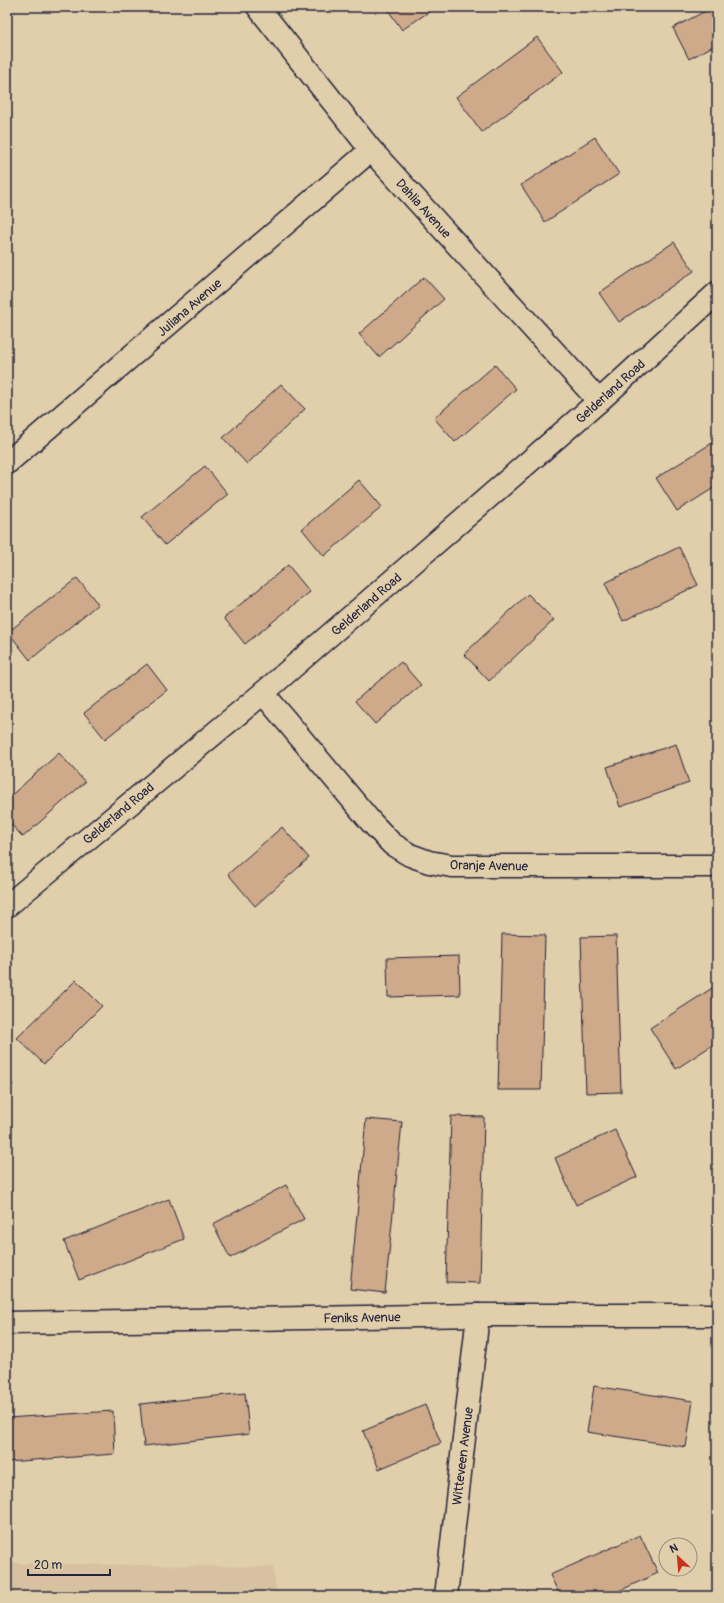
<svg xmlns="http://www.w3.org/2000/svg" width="724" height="1603" viewBox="0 0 724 1603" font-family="Pangolin,sans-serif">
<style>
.built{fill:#d7c1a0}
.building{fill:#ceaa8a;stroke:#22223b}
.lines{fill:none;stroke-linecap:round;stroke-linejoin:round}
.street-casing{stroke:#22223b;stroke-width:25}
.street{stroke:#e1cfac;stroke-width:22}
.labels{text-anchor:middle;stroke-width:4;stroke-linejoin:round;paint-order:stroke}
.street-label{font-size:13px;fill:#22223b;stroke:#e1cfac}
</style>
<rect width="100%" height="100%" fill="#e1cfac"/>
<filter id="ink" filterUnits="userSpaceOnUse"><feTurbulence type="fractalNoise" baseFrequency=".025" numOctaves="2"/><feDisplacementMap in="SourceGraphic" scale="8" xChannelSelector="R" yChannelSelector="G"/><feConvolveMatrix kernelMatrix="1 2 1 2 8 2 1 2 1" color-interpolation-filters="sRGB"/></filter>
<g filter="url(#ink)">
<path class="built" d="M7,1563L273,1567L277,1596H7Z"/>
<g class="building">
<path d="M386,7H436L402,30Z"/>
<path d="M713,7H717V44L689,59L673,28Z"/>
<path d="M537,37L563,72L482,132L456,97Z"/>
<path d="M595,137L619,174L545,222L521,185Z"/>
<path d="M674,242L694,271L619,322L599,293Z"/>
<path d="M424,277L444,299L379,357L359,334Z"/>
<path d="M495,365L516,389L455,442L434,418Z"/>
<path d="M281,384L305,409L247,464L223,438Z"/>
<path d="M717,440V486L677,511L656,478Z"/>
<path d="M205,466L228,494L165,545L142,517Z"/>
<path d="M359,480L382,507L324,556L302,529Z"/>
<path d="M679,547L698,585L623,621L605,583Z"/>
<path d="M288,565L310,592L245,644L224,618Z"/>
<path d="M77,578L98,604L30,660L8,632Z"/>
<path d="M528,594L554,620L489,681L464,654Z"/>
<path d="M401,662L421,685L375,724L355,701Z"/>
<path d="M147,664L167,690L105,739L84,713Z"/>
<path d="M676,744L689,783L620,807L607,767Z"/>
<path d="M59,753L85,782L23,837L7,820V799Z"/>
<path d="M282,827L309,858L255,906L228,874Z"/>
<path d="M502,934L545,935L541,1090H498Z"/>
<path d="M616,936L621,1092L586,1093L581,937Z"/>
<path d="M459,956L460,995L388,997L387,958Z"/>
<path d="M76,980L102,1006L44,1064L17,1038Z"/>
<path d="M717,985V1042L676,1069L650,1028Z"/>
<path d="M7,1076L13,1085L7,1089Z"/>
<path d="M451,1116L484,1117L480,1283L446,1282Z"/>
<path d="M366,1119L402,1122L385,1293L350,1289Z"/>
<path d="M615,1130L637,1177L576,1205L555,1158Z"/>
<path d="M286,1185L304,1219L230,1258L213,1224Z"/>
<path d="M169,1199L184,1239L79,1280L64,1241Z"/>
<path d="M594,1386L693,1401L686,1447L587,1432Z"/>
<path d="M245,1393L249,1434L144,1446L140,1404Z"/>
<path d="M425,1405L441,1443L379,1469L363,1431Z"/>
<path d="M113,1411L115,1454L7,1462V1418Z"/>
<path d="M640,1535L658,1573L608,1596H560L550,1575Z"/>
</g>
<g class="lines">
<g class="street-casing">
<g id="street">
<path d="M258,7L371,150L599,401"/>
<path d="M7,463L371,150"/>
<path d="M263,693L371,822L392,844L410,855L429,862L452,866H717"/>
<path d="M7,906L263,693L599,401L717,293"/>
<path d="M7,1323L478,1315H717"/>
<path d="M446,1596L478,1315"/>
</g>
</g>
<use href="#street" class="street"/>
</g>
</g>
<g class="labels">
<g class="street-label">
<text transform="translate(424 208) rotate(48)" y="5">Dahlia Avenue</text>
<text transform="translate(189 307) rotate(-41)" y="5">Juliana Avenue</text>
<text transform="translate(610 391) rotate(-42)" y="5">Gelderland Road</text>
<text transform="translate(366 604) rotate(-41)" y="5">Gelderland Road</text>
<text transform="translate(118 813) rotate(-40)" y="5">Gelderland Road</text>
<text transform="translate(489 865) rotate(1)" y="5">Oranje Avenue</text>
<text transform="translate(362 1317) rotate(-1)" y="5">Feniks Avenue</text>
<text transform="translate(462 1456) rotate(-83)" y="5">Witteveen Avenue</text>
</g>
</g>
<rect width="724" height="1603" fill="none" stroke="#e1cfac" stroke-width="24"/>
<rect x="12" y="12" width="700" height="1579" fill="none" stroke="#22223b" stroke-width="1.5" filter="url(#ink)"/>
<g transform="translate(678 1557) rotate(334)"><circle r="19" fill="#e1cfac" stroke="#958a7f"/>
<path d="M0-3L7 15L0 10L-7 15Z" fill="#c8321e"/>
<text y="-6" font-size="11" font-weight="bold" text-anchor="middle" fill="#22223b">N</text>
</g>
<path d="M28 1569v6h82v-6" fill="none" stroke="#22223b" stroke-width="2"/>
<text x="34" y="1569" font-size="12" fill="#22223b" stroke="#e1cfac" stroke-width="3" paint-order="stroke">20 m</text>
</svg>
